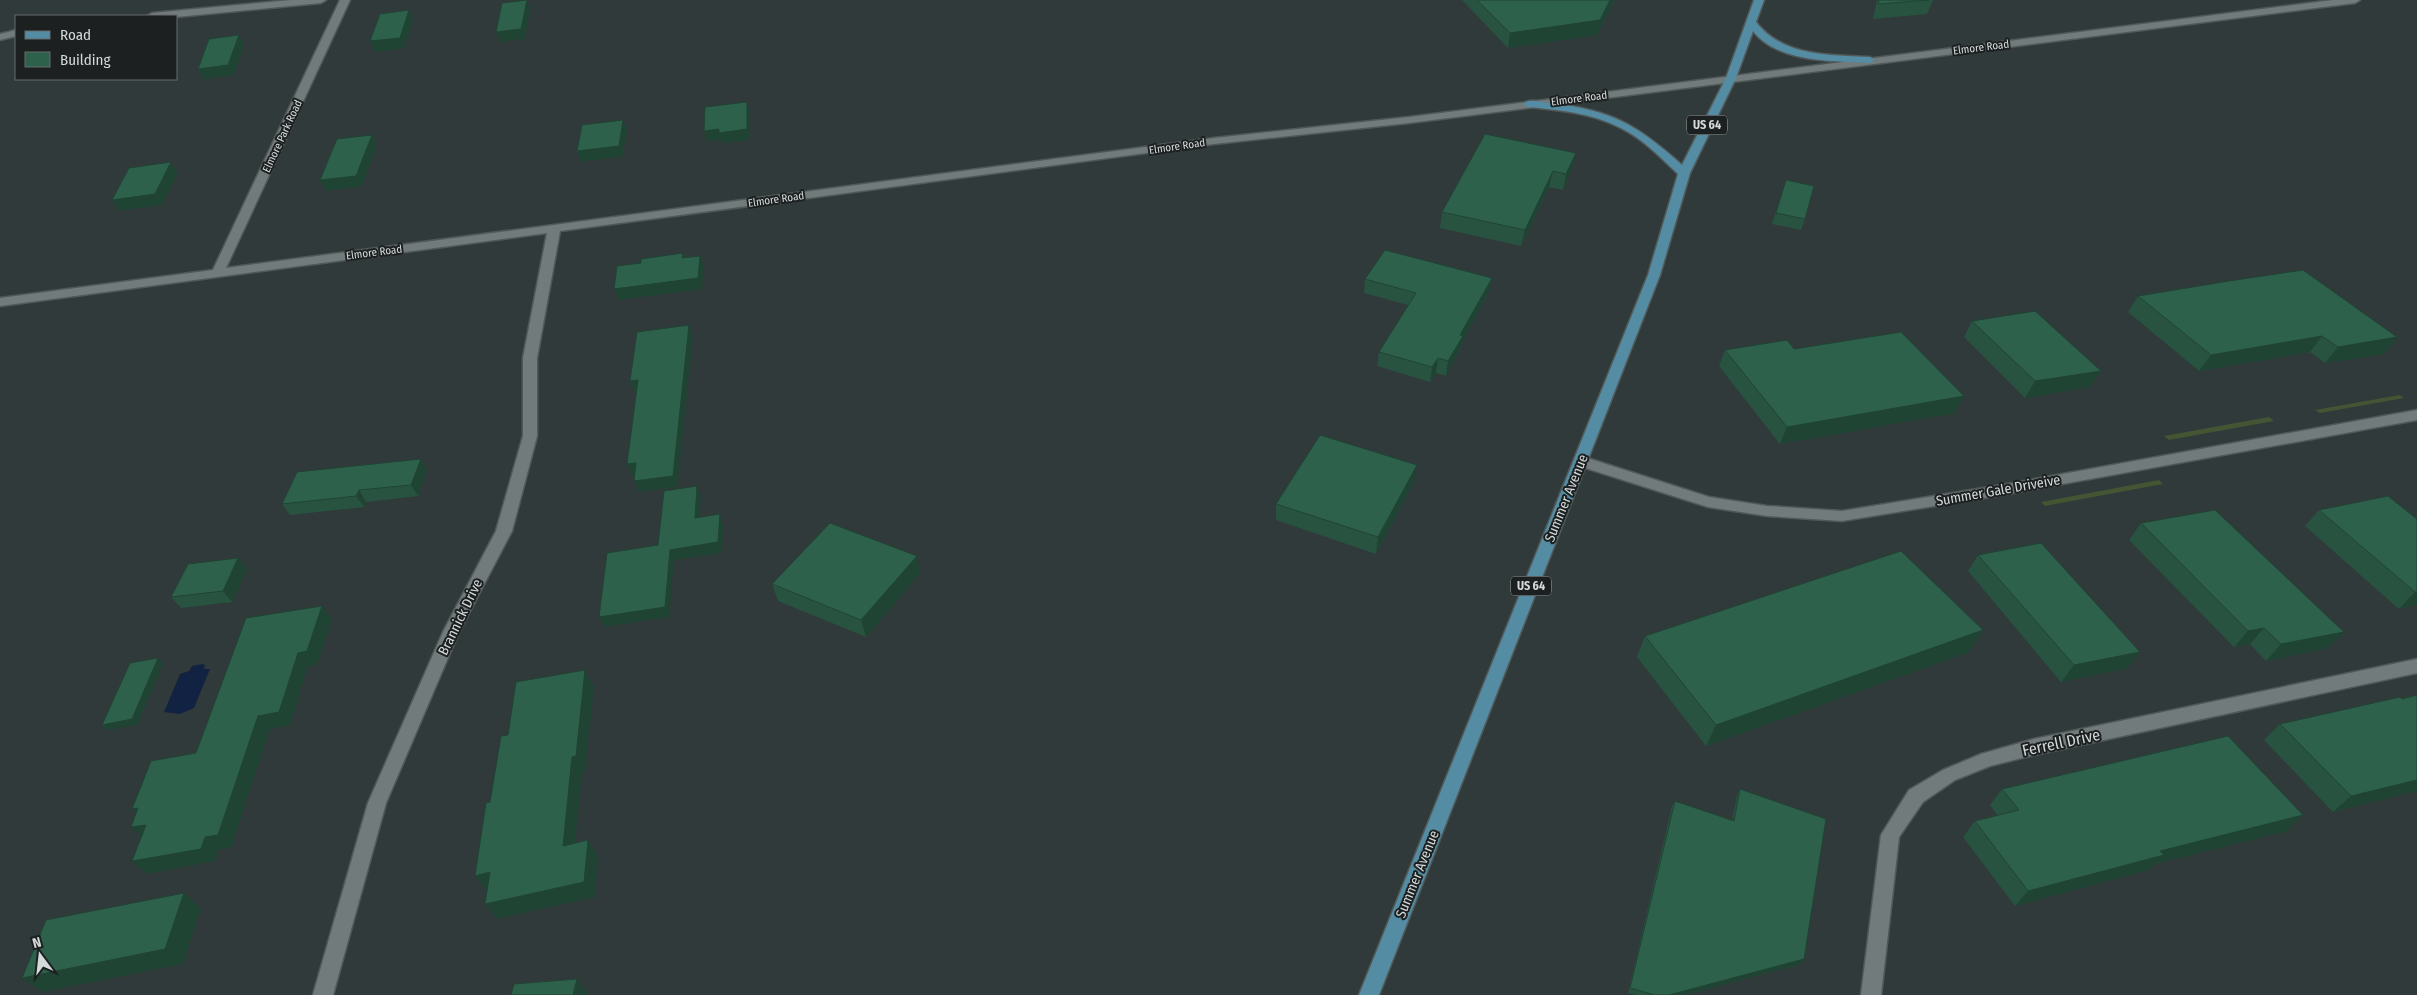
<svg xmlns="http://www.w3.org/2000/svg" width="2417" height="995" viewBox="0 0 2417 995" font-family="'Fira Sans Condensed',sans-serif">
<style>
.green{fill:#435533}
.water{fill:#122243}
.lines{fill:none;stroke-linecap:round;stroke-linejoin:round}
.minor-casing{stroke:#515858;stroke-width:3}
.major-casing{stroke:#515858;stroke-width:3}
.minor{fill:#727b7b;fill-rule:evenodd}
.major{fill:#538ca3;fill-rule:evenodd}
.wall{fill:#285340}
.shaded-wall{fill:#204434}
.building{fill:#2e614b;stroke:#204434}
.labels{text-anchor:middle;stroke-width:4;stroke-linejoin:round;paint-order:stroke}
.far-street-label{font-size:11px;fill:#d4d9d9;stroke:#1c2020}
.shield{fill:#1c2020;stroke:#9da2a2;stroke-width:1}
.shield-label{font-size:12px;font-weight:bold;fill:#d4d9d9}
.street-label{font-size:14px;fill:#d4d9d9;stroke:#1c2020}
.near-street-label{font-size:16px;fill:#d4d9d9;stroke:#1c2020}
</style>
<rect width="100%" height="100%" fill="#313a3a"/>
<g class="green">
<path d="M2400,395L2404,398L2320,413L2315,410Z"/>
<path d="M2269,417L2274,421L2169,440L2164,436Z"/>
<path d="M2159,480L2163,484L2045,506L2041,502Z"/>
</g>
<path class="water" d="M202,664L205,665L204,669H210L194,708L180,714L164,712L180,674L189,671L192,666Z"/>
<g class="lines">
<g class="minor-casing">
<g id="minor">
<path d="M291,0H326L321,3L176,17L147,16L152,13Z"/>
<path d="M340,0H350L226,268L1214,138L1409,117L2333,0H2360L2355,3L1409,123L1214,144L560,231L537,358V436L512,531L459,632L386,803L333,995H313L368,803L443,632L496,531L523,436V358L547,233L0,306V298L213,270Z"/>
<path d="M16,30V36L0,40V34Z"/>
<path d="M2417,410V420L2002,495L1842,521L1767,516L1708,507L1576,465L1574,461L1576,457L1581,456L1709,497L1767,506L1842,511L2002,485Z"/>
<path d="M2417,659V673L2034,755L1990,766L1955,780L1923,802L1899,837L1881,995H1861L1881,835L1909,790L1943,770L1981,754L2034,739Z"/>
</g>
</g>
<g class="major-casing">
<path id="major" d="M1754,0H1764L1756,22C1783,57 1830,55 1870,57L1875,60L1870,63C1833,61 1778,63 1753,31L1736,78L1690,173L1660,275L1379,995H1359L1648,275L1678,174C1662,159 1647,143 1628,132C1598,114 1562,110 1528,107L1523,104C1529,98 1541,102 1549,103C1612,110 1636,124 1682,165L1726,78Z"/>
</g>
<use href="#minor" class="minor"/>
<use href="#major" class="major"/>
</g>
<g class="wall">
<path d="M1462,0H1615L1597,35L1508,48Z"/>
<path d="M1877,0H1933L1927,14L1873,19Z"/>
<path d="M1485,134L1572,169L1563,190L1549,187L1521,246L1440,228L1442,212Z"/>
<path d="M1786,180L1805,219L1801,230L1772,224Z"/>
<path d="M1492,278L1489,292L1462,342L1460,350L1446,376L1436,373L1430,382L1377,366L1379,352L1408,305L1364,293L1365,279Z"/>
<path d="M2138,296L2397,337L2384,354L2325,363L2310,352L2199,371L2128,312Z"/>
<path d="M1972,321L2090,387L2025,398L1964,337Z"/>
<path d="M1725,350L1955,413L1780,444L1719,366Z"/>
<path d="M427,470L418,496L366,502L364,507L290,515L282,504Z"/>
<path d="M1414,482L1376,554L1276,520V504Z"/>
<path d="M2319,510L2417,519V605L2399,609L2305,526Z"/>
<path d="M2141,523L2328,648L2266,661L2250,644L2234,647L2129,540Z"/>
<path d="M1978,555L2140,652L2127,668L2061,682L1968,571Z"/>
<path d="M247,569L232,602L181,608L171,597Z"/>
<path d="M920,573L866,637L778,601L772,584Z"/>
<path d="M1983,630L1969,652L1706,746L1637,657L1645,636Z"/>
<path d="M2417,695V791L2333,812L2264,740L2280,724Z"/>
<path d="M1740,789L1801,964L1685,995H1636L1628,993L1672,806L1675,801L1732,821L1737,795Z"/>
<path d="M2002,789L2286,831L2154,864L2148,870L2015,906L1963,837L1975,821L1998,816L1990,805Z"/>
</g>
<g class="shaded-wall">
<path d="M527,0L530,10L525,39L500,42L496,32Z"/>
<path d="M1610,0H1615L1597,35L1508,48L1510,33Z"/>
<path d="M409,10L413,20L404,48L375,52L370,41Z"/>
<path d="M239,35L244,45L234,75L204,79L198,69Z"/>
<path d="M747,102L750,112V140L722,143L721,140L707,141L704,131Z"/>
<path d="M623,120L627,130L623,156L581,162L577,151Z"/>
<path d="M372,135L377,146L362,186L326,191L320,180Z"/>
<path d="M1576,153L1572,169L1563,190L1566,174Z"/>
<path d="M171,162L178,173L162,205L119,211L112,200Z"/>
<path d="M1553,171L1549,187L1521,246L1525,230Z"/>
<path d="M700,256L704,267L702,289L618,300L614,289Z"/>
<path d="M1492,278L1489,292L1462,342L1460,350L1446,376L1448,361L1460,335Z"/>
<path d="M689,325L693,336L677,487L639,492L634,481Z"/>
<path d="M2322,336L2310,352L2199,371L2211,355Z"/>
<path d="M2397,337L2384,354L2325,363L2338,347Z"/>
<path d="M1438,358L1436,373L1430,382L1432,367Z"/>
<path d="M2101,371L2090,387L2025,398L2035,381Z"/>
<path d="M638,380L643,392L635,393L630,381Z"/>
<path d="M1964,396L1955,413L1780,444L1787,427Z"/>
<path d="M421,459L427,470L418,496L411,485Z"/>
<path d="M636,463L641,474L632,476L627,464Z"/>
<path d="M1417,465L1414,482L1376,554L1378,537Z"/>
<path d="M697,486L701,496L699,529L695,518Z"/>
<path d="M359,490L366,502L364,507L356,496Z"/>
<path d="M720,514L723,525L722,553L674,560L669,617L604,627L599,617L670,550Z"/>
<path d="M917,556L920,573L866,637L861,620Z"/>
<path d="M238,558L247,569L232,602L223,591Z"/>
<path d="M2415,592H2417V605L2399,609Z"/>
<path d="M322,606L332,620L317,665L308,666L290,725L270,729L231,848L218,850L215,861L147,874L132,861L258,716L298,653Z"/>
<path d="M2264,628L2250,644L2234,647L2248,631Z"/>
<path d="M1983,630L1969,652L1706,746L1716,725Z"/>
<path d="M2344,632L2328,648L2266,661L2281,644Z"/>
<path d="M2140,652L2127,668L2061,682L2074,665Z"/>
<path d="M158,658L163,664L137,725L108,730L102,725Z"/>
<path d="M585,670L594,686L585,772L582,773L573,861L563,846L572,757Z"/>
<path d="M2417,780V791L2333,812L2351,796Z"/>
<path d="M138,808L146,822L132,809Z"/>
<path d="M2303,815L2286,831L2154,864L2148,870L2015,906L2028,891L2160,851Z"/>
<path d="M146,825L145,840L131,827Z"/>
<path d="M588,840L598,856L595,897L497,919L485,904Z"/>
<path d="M490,872L502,888L487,891L475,876Z"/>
<path d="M184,893L201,908L183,964L43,992L22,978Z"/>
<path d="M1804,959L1801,964L1685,995H1669Z"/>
<path d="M577,979L588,993V995H573Z"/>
</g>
<g class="building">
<path d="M527,0L521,29L496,32L502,3Z"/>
<path d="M1477,0H1610L1600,20L1510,33Z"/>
<path d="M1879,0H1930L1878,4Z"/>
<path d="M409,10L400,38L370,41L380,14Z"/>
<path d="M239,35L228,65L198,69L209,39Z"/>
<path d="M747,102V129L719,133V129L704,131L705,107Z"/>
<path d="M623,120L619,146L577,151L582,125Z"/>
<path d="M1485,134L1576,153L1566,174L1553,171L1525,230L1442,212Z"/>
<path d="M372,135L356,176L320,180L337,139Z"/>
<path d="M171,162L155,194L112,200L129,168Z"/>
<path d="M1786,180L1814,186L1805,219L1776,213Z"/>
<path d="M1385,250L1492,278L1460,335L1463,336L1448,361L1438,358L1432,367L1379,352L1416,293L1365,279Z"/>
<path d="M683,253L682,258L700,256L698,278L614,289L617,266L641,263V259Z"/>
<path d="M2303,270L2397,337L2338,347L2322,336L2211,355L2138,296L2229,281Z"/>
<path d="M2035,311L2101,371L2035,381L1972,321Z"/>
<path d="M689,325L673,476L634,481L636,463L627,464L638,380L630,381L637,332Z"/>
<path d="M1901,332L1964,396L1787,427L1725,350L1787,340L1794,349Z"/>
<path d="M1320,435L1417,465L1378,537L1276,504Z"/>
<path d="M421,459L411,485L359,490L356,496L282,504L297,472Z"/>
<path d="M697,486L695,518L720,514L718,542L670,550L665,607L599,617L607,553L658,545L664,491Z"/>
<path d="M2388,496L2417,519V592H2415L2319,510Z"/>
<path d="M2215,510L2344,632L2281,644L2264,628L2248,631L2141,523Z"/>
<path d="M830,523L917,556L861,620L772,584Z"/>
<path d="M2041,543L2140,652L2074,665L1978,555Z"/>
<path d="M1901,551L1983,630L1716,725L1645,636Z"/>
<path d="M238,558L223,591L171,597L188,564Z"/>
<path d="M322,606L307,651L298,653L279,712L258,716L218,835L205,837L201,849L132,861L146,825L131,827L138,808L132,809L151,761L196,753L246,618Z"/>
<path d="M158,658L132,719L102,725L130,663Z"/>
<path d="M585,670L576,756L572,757L563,846L588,840L584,882L485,904L490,872L475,876L486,803L490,802L501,736L508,735L516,682Z"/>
<path d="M2417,695V780L2351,796L2280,724L2400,697L2402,699Z"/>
<path d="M2228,736L2303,815L2160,851L2164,855L2028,891L1975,821L2019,810L2002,789Z"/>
<path d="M1740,789L1826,819L1804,959L1669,995H1655L1630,988L1675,801L1734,821Z"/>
<path d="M184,893L165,949L22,978L46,920Z"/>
<path d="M577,979L573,995H511L514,984Z"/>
</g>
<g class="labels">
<g class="far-street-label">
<text transform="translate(1981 47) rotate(-7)" y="4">Elmore Road</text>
<text transform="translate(1579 98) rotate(-7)" y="4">Elmore Road</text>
<text transform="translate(282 136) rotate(-65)" y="4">Elmore Park Road</text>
<text transform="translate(1177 146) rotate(-8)" y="4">Elmore Road</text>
<text transform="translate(776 199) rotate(-8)" y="4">Elmore Road</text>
<text transform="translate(374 252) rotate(-7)" y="4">Elmore Road</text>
</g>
<g class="shield">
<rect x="1687" y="115.5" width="40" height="19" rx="4"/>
<rect x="1511" y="576.5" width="40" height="19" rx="4"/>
</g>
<g class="shield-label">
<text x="1707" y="129">US 64</text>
<text x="1531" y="590">US 64</text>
</g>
<g class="street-label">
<text transform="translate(1998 490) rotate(-10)" y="5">Summer Gale Driveive</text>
<text transform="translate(1566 498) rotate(-68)" y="5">Summer Avenue</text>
<text transform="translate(460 617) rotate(-64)" y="5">Brannick Drive</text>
<text transform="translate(1417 874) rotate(-68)" y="5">Summer Avenue</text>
</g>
<g class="near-street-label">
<text transform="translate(2061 742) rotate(-12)" y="6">Ferrell Drive</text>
</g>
</g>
<rect x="15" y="15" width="162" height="65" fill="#1c2020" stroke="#666a6a"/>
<rect x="25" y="31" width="25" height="8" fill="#538ca3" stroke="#666a6a"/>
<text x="60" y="40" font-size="15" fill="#d4d9d9">Road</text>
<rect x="25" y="52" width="25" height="15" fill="#2e614b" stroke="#666a6a"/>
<text x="60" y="65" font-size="15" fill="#d4d9d9">Building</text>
<g transform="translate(40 955) rotate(345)" stroke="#1c2020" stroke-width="4" paint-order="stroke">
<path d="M0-4L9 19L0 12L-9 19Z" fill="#d4d9d9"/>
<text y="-8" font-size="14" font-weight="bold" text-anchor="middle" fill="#d4d9d9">N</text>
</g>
</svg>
